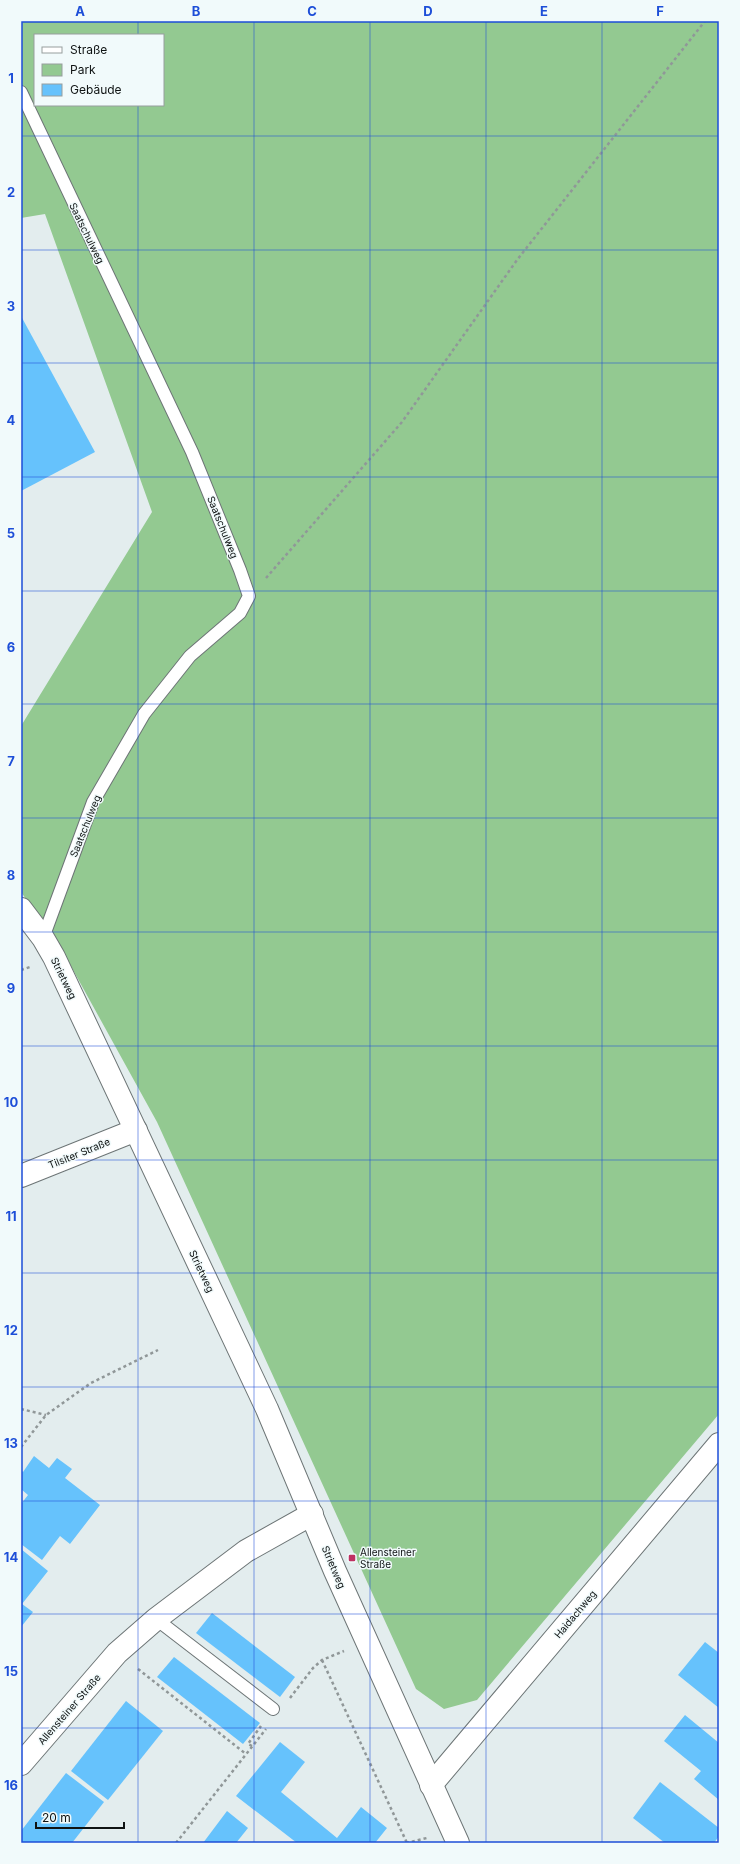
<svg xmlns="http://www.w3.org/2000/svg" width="740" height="1864" viewBox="0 0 740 1864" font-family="Inter,sans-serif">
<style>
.green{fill:#93c991;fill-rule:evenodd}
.building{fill:#66c2fc}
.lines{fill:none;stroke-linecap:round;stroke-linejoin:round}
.service-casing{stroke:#6d7576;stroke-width:14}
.minor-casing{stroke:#6d7576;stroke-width:24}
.path{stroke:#909798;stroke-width:2.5;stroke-dasharray:3 3;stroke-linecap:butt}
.service{stroke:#fff;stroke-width:12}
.minor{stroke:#fff;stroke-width:22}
.grid{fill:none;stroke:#1d4ed8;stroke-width:1;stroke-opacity:0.55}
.poi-dot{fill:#bf3162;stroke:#f1fafb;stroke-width:1.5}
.labels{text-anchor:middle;stroke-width:3;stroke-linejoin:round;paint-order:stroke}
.street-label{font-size:10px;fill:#0f1313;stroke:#f1fafb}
.poi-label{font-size:10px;fill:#0f1313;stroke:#f1fafb;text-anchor:start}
.neatline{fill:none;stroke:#1d4ed8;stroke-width:1.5}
.grid-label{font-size:13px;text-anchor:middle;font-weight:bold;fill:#1d4ed8}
</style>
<rect width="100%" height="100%" fill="#e3edee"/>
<path class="green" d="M21,21H719V1414L477,1700L444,1709L416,1689L157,1122L62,950L21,892V726L152,512L45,214L21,218ZM35,35H163V105H35Z"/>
<g class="building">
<path d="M21,316L95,452L21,491Z"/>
<path d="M34,1456L49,1468L57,1458L72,1469L65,1478L100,1505L70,1544L60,1536L42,1560L21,1544V1504L28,1495L21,1489V1470L23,1472Z"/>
<path d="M21,1549L48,1571L22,1604L33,1612L21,1627Z"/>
<path d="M212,1613L295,1677L280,1697L196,1633Z"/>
<path d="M705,1642L719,1653V1708L678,1675Z"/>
<path d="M174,1657L260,1723L243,1744L157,1677Z"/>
<path d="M126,1701L163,1731L108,1800L71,1771Z"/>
<path d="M685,1715L719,1743V1800L694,1779L701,1771L664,1741Z"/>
<path d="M280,1742L305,1762L281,1792L337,1838L361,1807L387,1828L375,1843H297L236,1796Z"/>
<path d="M66,1773L104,1802L72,1843H21V1831Z"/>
<path d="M660,1782L719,1828V1836L714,1843H665L633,1818Z"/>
<path d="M227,1811L248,1828L236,1843H203Z"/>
</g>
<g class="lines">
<g class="service-casing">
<g id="service">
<path d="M21,92L192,452L240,570L249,596L240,613L190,656L144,714L93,802L43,938"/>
<path d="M156,1619L273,1709"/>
</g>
</g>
<g class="minor-casing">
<g id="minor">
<path d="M21,909L43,938L54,957L267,1409L335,1571L458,1843"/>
<path d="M21,1176L136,1130"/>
<path d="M21,1764L117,1653L156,1619L246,1551L312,1514"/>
<path d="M431,1785L719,1444"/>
</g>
</g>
<g class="path">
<path d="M266,578L402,422L517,260L705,21"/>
<path d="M21,970L30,967"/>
<path d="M21,1409L46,1415"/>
<path d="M21,1447L46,1415L91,1383L158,1350"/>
<path d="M322,1660L407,1843"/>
<path d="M138,1669L246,1754"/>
<path d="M290,1698L313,1668L322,1660L344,1651"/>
<path d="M252,1746L248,1744L261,1726"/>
<path d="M176,1843L266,1729"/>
<path d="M406,1843L427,1838"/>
</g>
<use href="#service" class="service"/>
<use href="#minor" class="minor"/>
</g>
<path class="grid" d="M138,21V35M254,21V1843M370,21V1843M486,21V1843M602,21V1843M138,105V1843M21,136H719M21,250H719M21,363H719M21,477H719M21,591H719M21,704H719M21,818H719M21,932H719M21,1046H719M21,1160H719M21,1273H719M21,1387H719M21,1501H719M21,1614H719M21,1728H719"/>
<rect class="poi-dot" x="348" y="1554" width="8" height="8" rx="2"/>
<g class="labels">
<g class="street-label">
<text transform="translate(87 233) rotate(64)" y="4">Saatschulweg</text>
<text transform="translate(223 527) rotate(68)" y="4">Saatschulweg</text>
<text transform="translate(85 826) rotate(-68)" y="4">Saatschulweg</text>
<text transform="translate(64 978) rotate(64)" y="4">Strietweg</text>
<text transform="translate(79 1153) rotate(-22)" y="4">Tilsiter Straße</text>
<text transform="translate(202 1271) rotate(65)" y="4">Strietweg</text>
<text transform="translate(334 1567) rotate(67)" y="4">Strietweg</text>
<text transform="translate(575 1614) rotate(-50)" y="4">Haidachweg</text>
<text transform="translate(69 1709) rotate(-49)" y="4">Allensteiner Straße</text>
</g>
<g class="poi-label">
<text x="360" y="1556">Allensteiner<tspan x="360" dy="12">Straße</tspan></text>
</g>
</g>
<rect width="740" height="1864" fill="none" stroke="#f1fafb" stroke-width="44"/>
<rect x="34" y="34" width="130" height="72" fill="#f1fafb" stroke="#979e9e"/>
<rect x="42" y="47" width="20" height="6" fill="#ffffff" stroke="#979e9e"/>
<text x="70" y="54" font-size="12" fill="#0f1313">Straße</text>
<rect x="42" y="64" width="20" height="12" fill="#93c991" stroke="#979e9e"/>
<text x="70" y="74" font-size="12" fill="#0f1313">Park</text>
<rect x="42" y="84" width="20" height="12" fill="#66c2fc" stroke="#979e9e"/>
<text x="70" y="94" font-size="12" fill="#0f1313">Gebäude</text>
<path d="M36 1822v6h88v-6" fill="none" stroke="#0f1313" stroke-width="2"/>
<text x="42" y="1822" font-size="12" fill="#0f1313" stroke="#f1fafb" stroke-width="3" paint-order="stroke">20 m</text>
<rect x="22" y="22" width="696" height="1820" class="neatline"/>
<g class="grid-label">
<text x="80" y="16">A</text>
<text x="196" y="16">B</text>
<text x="312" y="16">C</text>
<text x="428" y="16">D</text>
<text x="544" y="16">E</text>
<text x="660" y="16">F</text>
<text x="11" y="83">1</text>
<text x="11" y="197">2</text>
<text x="11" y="311">3</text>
<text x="11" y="425">4</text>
<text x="11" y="538">5</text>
<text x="11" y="652">6</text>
<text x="11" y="766">7</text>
<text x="11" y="880">8</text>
<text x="11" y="993">9</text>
<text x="11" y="1107">10</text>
<text x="11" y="1221">11</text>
<text x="11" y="1335">12</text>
<text x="11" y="1448">13</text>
<text x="11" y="1562">14</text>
<text x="11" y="1676">15</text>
<text x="11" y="1790">16</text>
</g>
</svg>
